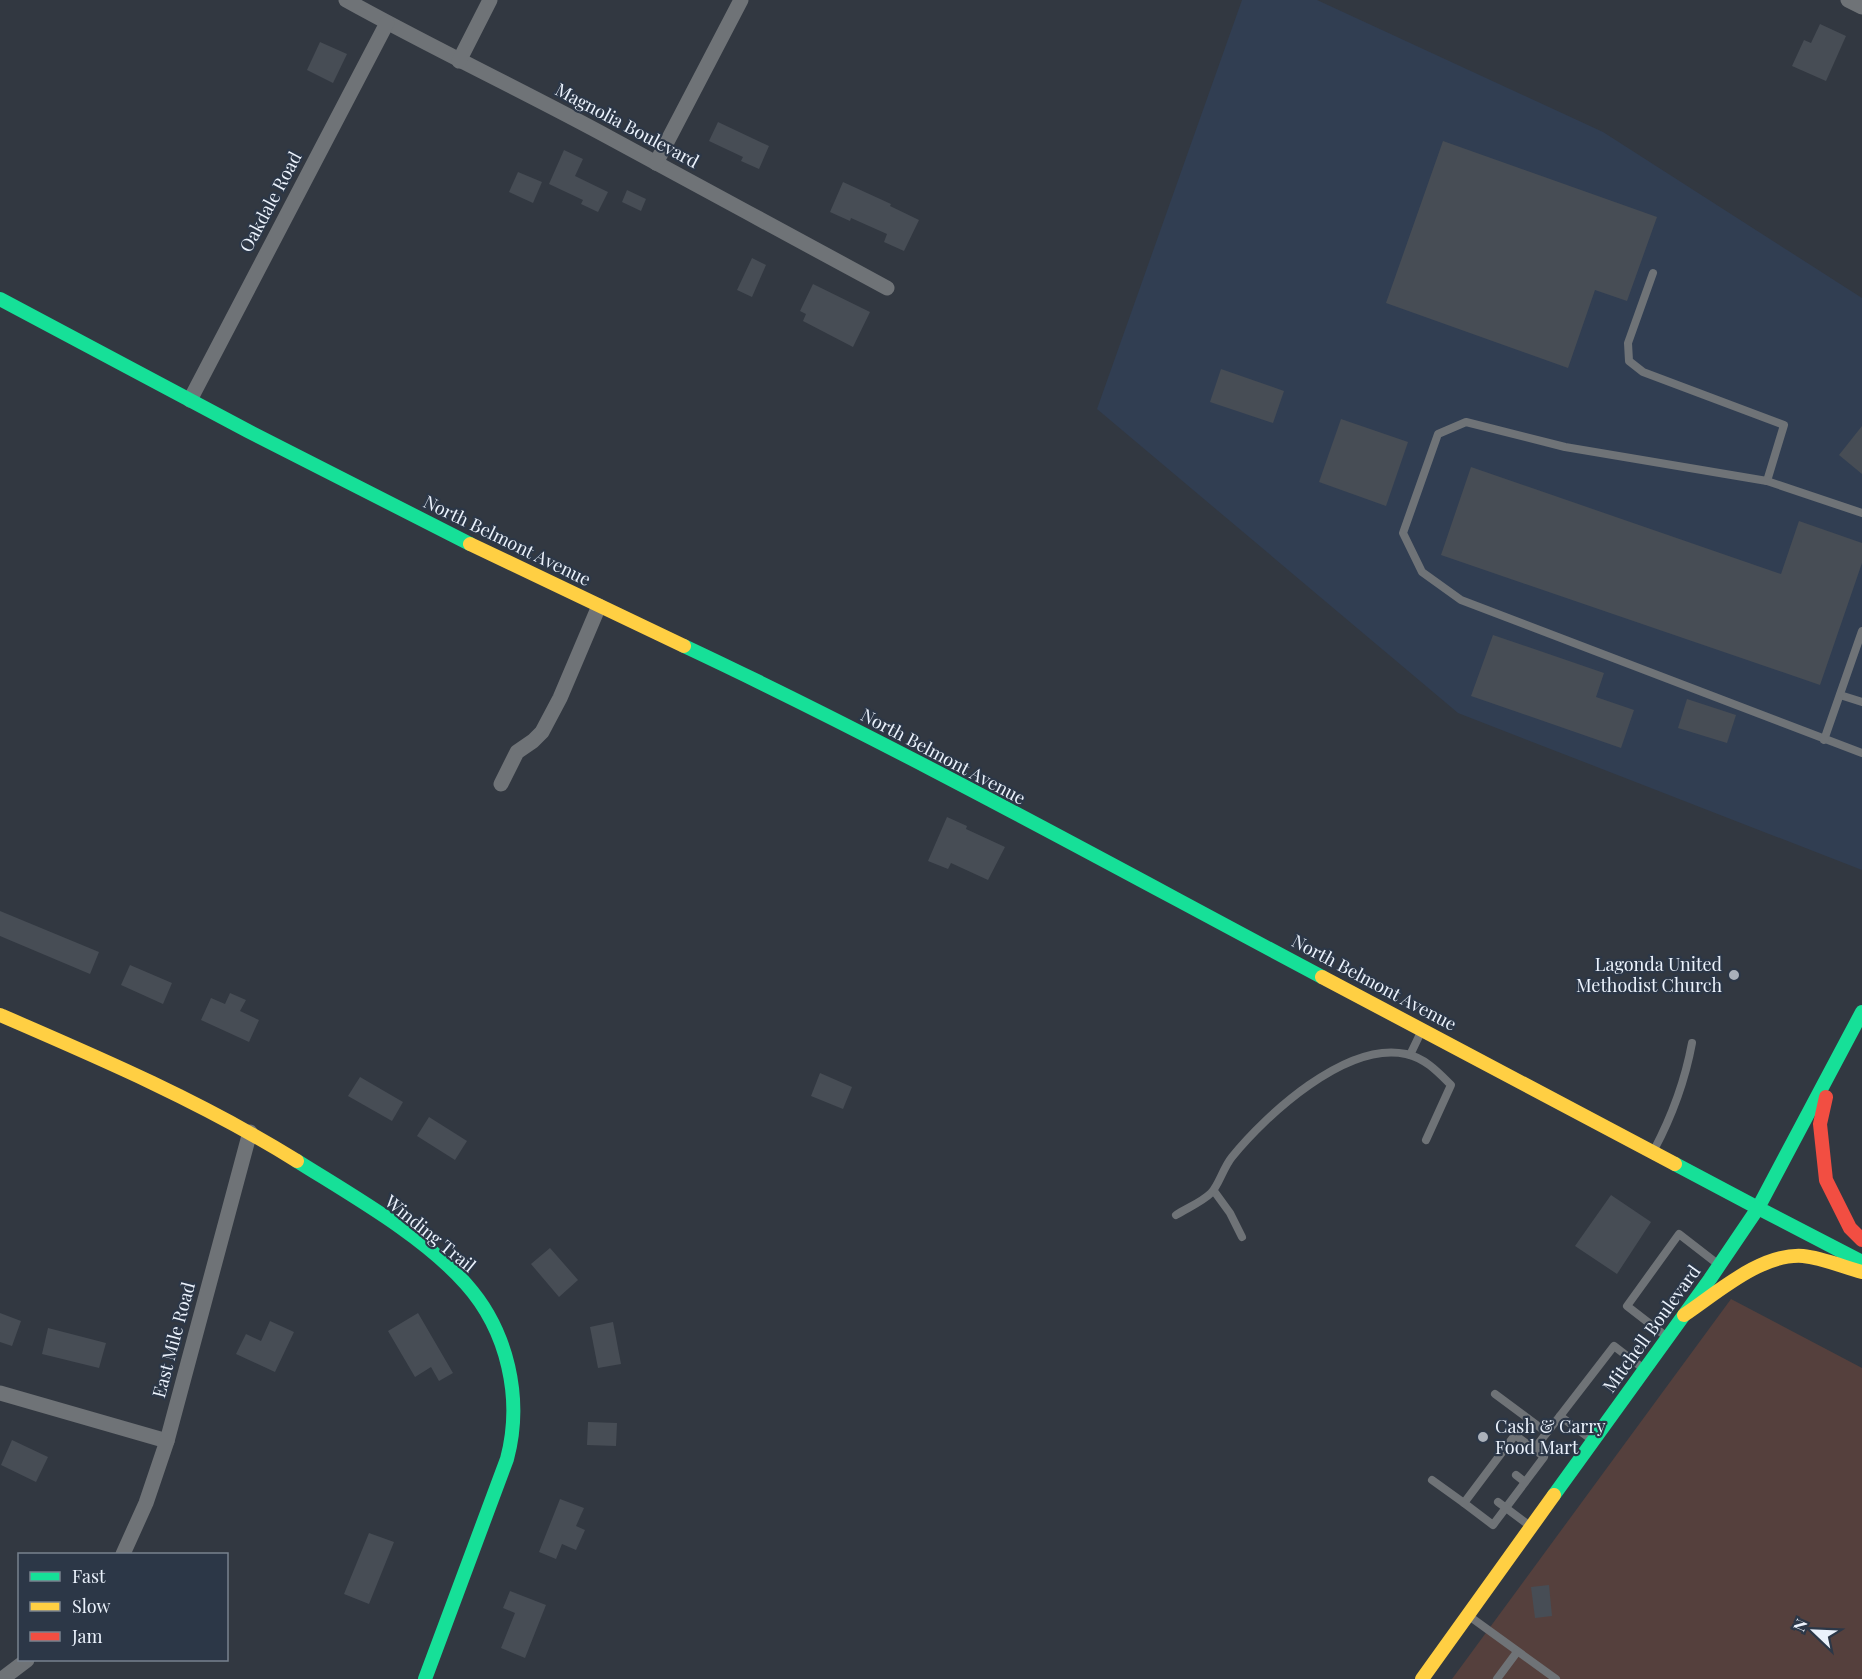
<svg xmlns="http://www.w3.org/2000/svg" width="1862" height="1679" viewBox="0 0 1862 1679" font-family="'Playfair Display',serif">
<style>
.built{fill:#313e52}
.green{fill:#55403d}
.building{fill:#474d55}
.lines{fill:none;stroke-linecap:round;stroke-linejoin:round}
.lane{stroke:#6f7377;stroke-width:8}
.street{stroke:#6f7377;stroke-width:15}
.fast{stroke:#16e098;stroke-width:14}
.slow{stroke:#ffcf43;stroke-width:14}
.jam{stroke:#f24e42;stroke-width:14}
.poi-dot{fill:#aab1bb;stroke:#2c3747;stroke-width:2}
.labels{text-anchor:middle;stroke-width:4.5;stroke-linejoin:round;paint-order:stroke}
.street-label{font-size:18px;fill:#ebf2fc;stroke:#2c3747}
.poi-label{font-size:18px;fill:#ebf2fc;stroke:#2c3747;text-anchor:end}
</style>
<rect width="100%" height="100%" fill="#323841"/>
<path class="built" d="M1242,0H1317L1603,132L1862,298V870L1458,713L1097,409Z"/>
<path class="green" d="M1731,1299L1862,1368V1679H1452Z"/>
<g class="building">
<path d="M1820,24L1846,36L1826,81L1792,66L1804,40L1811,43Z"/>
<path d="M320,42L347,54L333,83L307,70Z"/>
<path d="M718,122L769,146L759,169L741,161L743,157L709,141Z"/>
<path d="M1443,141L1657,217L1627,301L1595,290L1568,368L1386,303Z"/>
<path d="M564,150L583,159L575,176L608,192L598,212L581,204L583,200L549,184Z"/>
<path d="M518,172L542,182L533,203L509,192Z"/>
<path d="M843,182L891,204L890,206L919,220L904,251L884,242L887,234L851,218L850,221L830,212Z"/>
<path d="M627,190L646,199L641,211L622,202Z"/>
<path d="M752,258L766,265L752,297L737,290Z"/>
<path d="M813,284L870,312L853,347L803,321L806,314L800,311Z"/>
<path d="M1221,369L1284,391L1273,423L1210,402Z"/>
<path d="M1341,419L1408,442L1386,506L1319,482Z"/>
<path d="M1862,426V474L1839,455Z"/>
<path d="M1471,467L1781,574L1799,521L1862,543V563L1820,685L1441,555Z"/>
<path d="M1493,635L1604,673L1596,697L1634,710L1621,748L1471,696Z"/>
<path d="M1687,699L1736,715L1727,743L1678,728Z"/>
<path d="M947,817L967,826L966,829L1005,847L988,880L951,863L948,869L928,861Z"/>
<path d="M0,911L99,952L90,974L0,936Z"/>
<path d="M130,965L172,983L163,1004L121,985Z"/>
<path d="M230,993L246,1000L240,1011L259,1020L249,1042L201,1020L211,998L225,1004Z"/>
<path d="M820,1073L852,1087L843,1109L811,1096Z"/>
<path d="M360,1077L403,1102L392,1121L348,1096Z"/>
<path d="M429,1117L467,1141L455,1160L417,1136Z"/>
<path d="M1611,1195L1651,1222L1617,1274L1575,1246Z"/>
<path d="M550,1248L578,1280L559,1297L531,1264Z"/>
<path d="M0,1313L21,1321L12,1346L0,1342Z"/>
<path d="M418,1313L453,1373L439,1381L431,1367L415,1377L388,1331Z"/>
<path d="M270,1321L294,1332L275,1372L236,1354L246,1334L261,1341Z"/>
<path d="M613,1322L621,1364L598,1368L590,1327Z"/>
<path d="M48,1328L106,1343L99,1368L42,1354Z"/>
<path d="M588,1422L617,1423L616,1446L587,1445Z"/>
<path d="M12,1440L48,1457L36,1482L1,1465Z"/>
<path d="M560,1499L584,1508L576,1526L585,1530L576,1550L562,1544L556,1559L539,1552Z"/>
<path d="M369,1533L394,1542L369,1604L344,1594Z"/>
<path d="M1549,1585L1552,1616L1535,1618L1531,1587Z"/>
<path d="M510,1591L546,1605L525,1658L501,1648L515,1613L503,1608Z"/>
</g>
<g class="lines">
<g class="lane">
<path d="M1653,273L1628,343L1629,361L1643,372L1784,425L1767,481"/>
<path d="M1862,513L1767,481L1565,447L1466,422L1438,434L1403,533L1422,572L1461,600L1862,753"/>
<path d="M1840,695L1862,702"/>
<path d="M1824,740L1862,631"/>
<path d="M1410,1055L1421,1032"/>
<path d="M1654,1150C1672,1116 1685,1081 1692,1043"/>
<path d="M1214,1191L1230,1213L1242,1237"/>
<path d="M1176,1215C1187,1208 1202,1202 1211,1193C1219,1185 1223,1168 1232,1157C1266,1115 1346,1041 1406,1054C1425,1058 1438,1072 1451,1085L1426,1140"/>
<path d="M1667,1337L1627,1306L1679,1234L1719,1265"/>
<path d="M1495,1394L1546,1432"/>
<path d="M1592,1440L1560,1416L1614,1346L1644,1369"/>
<path d="M1534,1449L1544,1457L1493,1525L1464,1503L1515,1435L1534,1449L1560,1416"/>
<path d="M1516,1475L1525,1482"/>
<path d="M1432,1480L1464,1503"/>
<path d="M1498,1502L1530,1526"/>
<path d="M1469,1616L1556,1679"/>
<path d="M1497,1679L1517,1652"/>
</g>
<g class="street">
<path d="M346,0C434,49 524,91 612,139C704,188 795,239 887,288"/>
<path d="M1848,0L1862,7"/>
<path d="M459,61L490,0"/>
<path d="M656,163L741,0"/>
<path d="M190,400L387,23"/>
<path d="M501,784L517,752L533,741L542,732L560,698L599,606"/>
<path d="M0,1393L167,1441"/>
<path d="M123,1554L146,1503L167,1441L250,1132"/>
<path d="M2,1679L27,1660"/>
</g>
<g class="fast">
<path d="M0,299L248,431L470,544"/>
<path d="M684,646C901,748 1111,865 1322,977"/>
<path d="M1862,1012L1758,1208L1862,1262"/>
<path d="M297,1161C351,1195 424,1236 466,1284C508,1331 523,1399 507,1459L425,1679"/>
<path d="M1554,1495L1710,1279L1758,1208L1675,1164"/>
</g>
<g class="slow">
<path d="M470,544L684,646"/>
<path d="M1322,977L1675,1164"/>
<path d="M0,1015C102,1059 202,1102 297,1161"/>
<path d="M1684,1315C1717,1293 1761,1253 1803,1256C1823,1258 1843,1267 1862,1272"/>
<path d="M1422,1679L1554,1495"/>
</g>
<path class="jam" d="M1826,1097L1820,1124L1826,1180L1850,1228L1862,1240"/>
</g>
<g class="poi-dot">
<circle cx="1734" cy="975" r="6"/>
<circle cx="1483" cy="1437" r="6"/>
</g>
<g class="labels">
<g class="street-label">
<text transform="translate(627 126) rotate(28)" y="6">Magnolia Boulevard</text>
<text transform="translate(271 202) rotate(-62)" y="6">Oakdale Road</text>
<text transform="translate(507 541) rotate(26)" y="6">North Belmont Avenue</text>
<text transform="translate(943 757) rotate(28)" y="6">North Belmont Avenue</text>
<text transform="translate(1374 983) rotate(28)" y="6">North Belmont Avenue</text>
<text transform="translate(430 1234) rotate(39)" y="6">Winding Trail</text>
<text transform="translate(1652 1329) rotate(-54)" y="6">Mitchell Boulevard</text>
<text transform="translate(174 1340) rotate(-75)" y="6">East Mile Road</text>
</g>
<g class="poi-label">
<text x="1722" y="971">Lagonda United<tspan x="1722" dy="21">Methodist Church</tspan></text>
<text x="1495" y="1433" text-anchor="start">Cash &amp; Carry<tspan x="1495" dy="21">Food Mart</tspan></text>
</g>
</g>
<rect x="18" y="1553" width="210" height="108" fill="#2c3747" stroke="#78828f" stroke-width="1.5"/>
<rect x="30" y="1572" width="30" height="9" fill="#16e098" stroke="#78828f" stroke-width="1.5"/>
<text x="72" y="1583" font-size="18" fill="#ebf2fc">Fast</text>
<rect x="30" y="1602" width="30" height="9" fill="#ffcf43" stroke="#78828f" stroke-width="1.5"/>
<text x="72" y="1613" font-size="18" fill="#ebf2fc">Slow</text>
<rect x="30" y="1632" width="30" height="9" fill="#f24e42" stroke="#78828f" stroke-width="1.5"/>
<text x="72" y="1643" font-size="18" fill="#ebf2fc">Jam</text>
<g transform="translate(1814 1631) rotate(293)" stroke="#2c3747" stroke-width="4.5" paint-order="stroke">
<path d="M0-4.5L10 22L0 15L-10 22Z" fill="#ebf2fc"/>
<text y="-9" font-size="16" font-weight="bold" text-anchor="middle" fill="#ebf2fc">N</text>
</g>
</svg>
